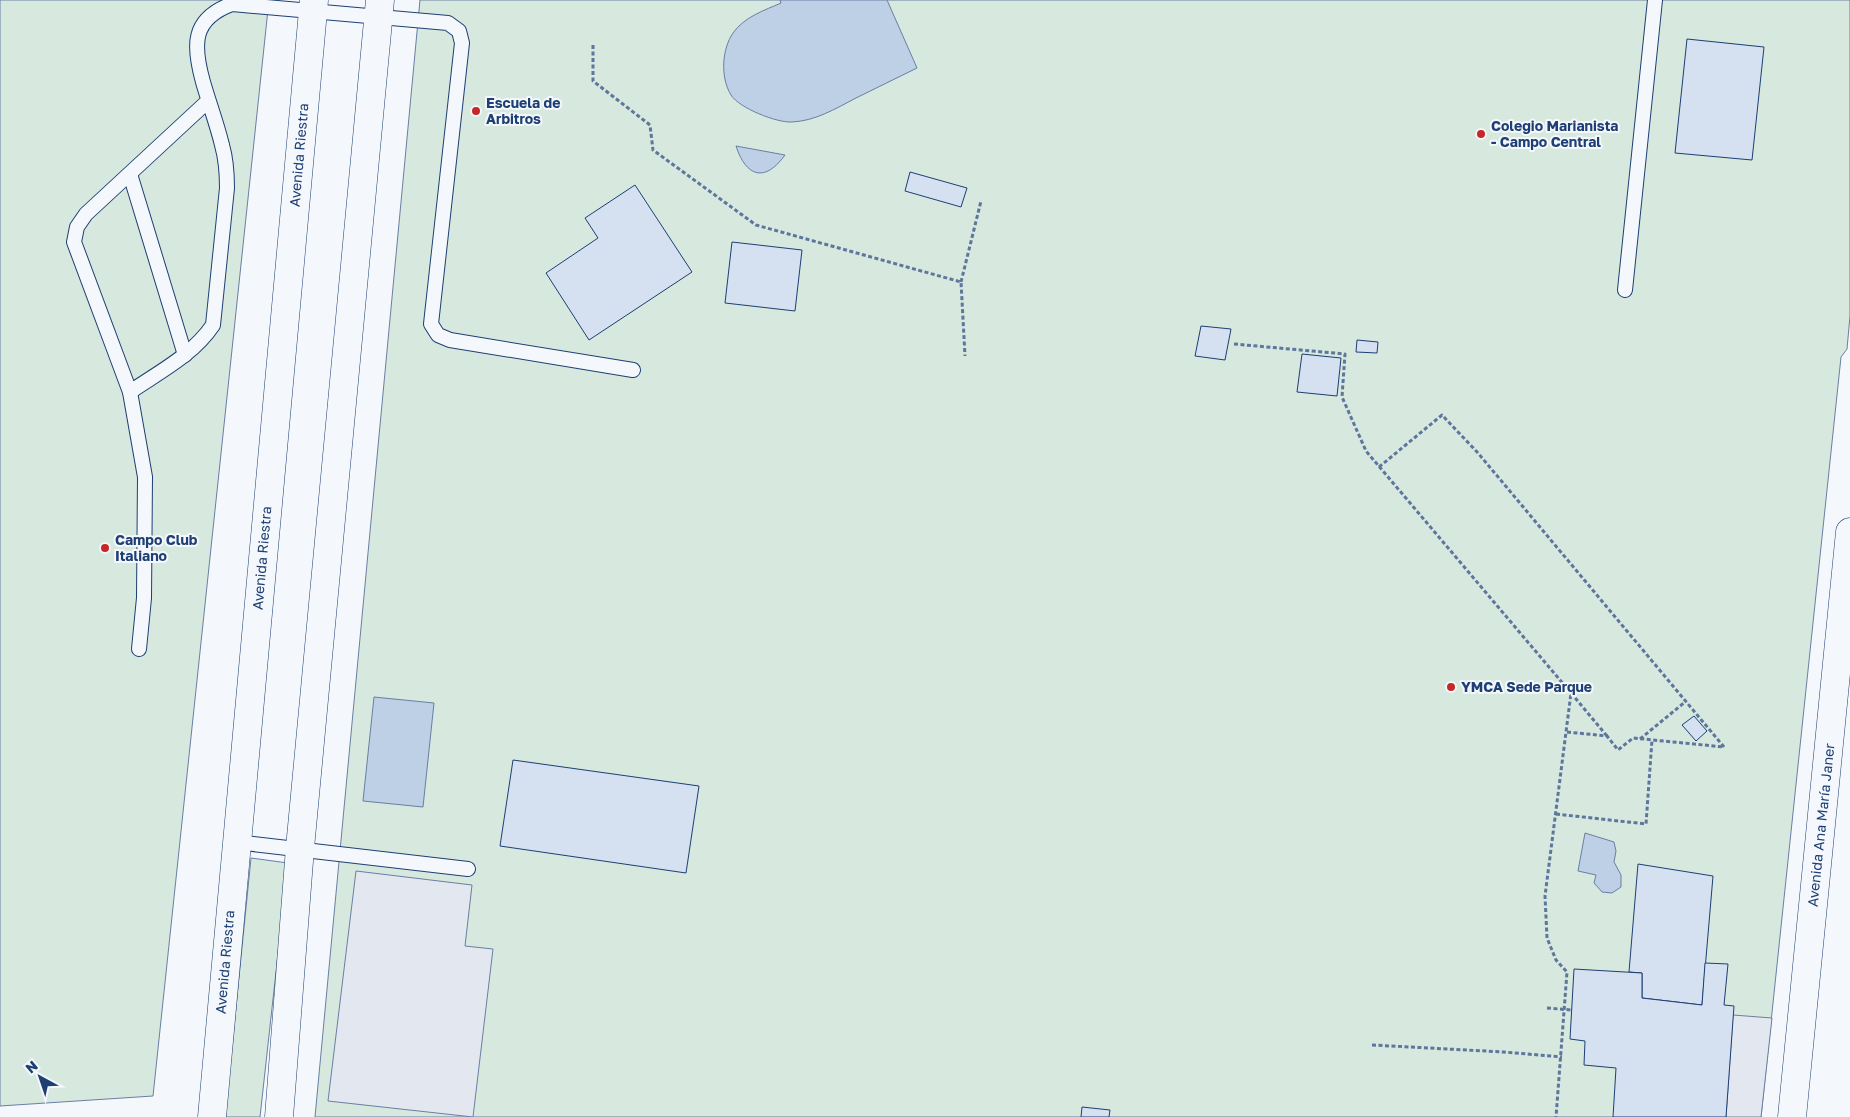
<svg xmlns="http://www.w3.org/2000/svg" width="1850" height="1117" viewBox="0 0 1850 1117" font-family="'Golos Text',sans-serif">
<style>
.green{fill:#d7e8df;stroke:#687fa3}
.parking{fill:#e3e8f0;stroke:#687fa3}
.water{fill:#bed0e5;stroke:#687fa3}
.building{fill:#d5e0f0;stroke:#1d3f73}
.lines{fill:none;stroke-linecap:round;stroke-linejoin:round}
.lane-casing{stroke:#1d3f73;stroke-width:16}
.secondary-casing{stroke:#1d3f73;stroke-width:29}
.path{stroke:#5e769c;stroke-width:3;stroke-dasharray:4 2.5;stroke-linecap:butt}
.lane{stroke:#f4f7fb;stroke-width:14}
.secondary{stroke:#f4f7fb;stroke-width:28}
.path-bridge{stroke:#5e769c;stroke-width:3;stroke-dasharray:4 2.5;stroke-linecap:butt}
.poi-dot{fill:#c62828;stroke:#f4f7fb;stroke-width:2}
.labels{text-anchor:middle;stroke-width:4;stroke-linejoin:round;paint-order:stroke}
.poi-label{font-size:14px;font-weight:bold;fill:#1d3f73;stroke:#f4f7fb;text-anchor:start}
.street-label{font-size:14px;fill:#1d3f73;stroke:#f4f7fb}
</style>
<rect width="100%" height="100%" fill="#f4f7fb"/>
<g class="green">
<path d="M0,0H269L153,1096L0,1106Z"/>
<path d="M420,0H1850V316L1847,349L1841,357L1761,1117H315Z"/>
<path d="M251,858L288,863L260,1117H225Z"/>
</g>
<g class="parking">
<path d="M356,871L472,885L465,946L493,949L473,1117L328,1101Z"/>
<path d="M1733,1015L1772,1018L1761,1117H1726Z"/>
</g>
<g class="water">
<path d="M780,0H887L917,68C897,78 876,88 856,98C835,109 815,121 792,122C777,123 739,108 731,95C720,77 722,49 733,33C744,17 765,10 781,3Z"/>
<path d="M736,146L785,155C765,183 746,177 736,146Z"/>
<path d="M374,697L434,703L423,807L363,801Z"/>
<path d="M1585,833L1614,842L1616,851L1614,862L1621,875V887L1612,893L1602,892L1594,883L1596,875L1578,871Z"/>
</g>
<g class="building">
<path d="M1687,39L1764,47L1752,160L1675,153Z"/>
<path d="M910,172L967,188L961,207L905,191Z"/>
<path d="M635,185L692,272L589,340L546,273L598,238L585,218Z"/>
<path d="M732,242L802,250L795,311L725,303Z"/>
<path d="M1201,326L1231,329L1225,360L1195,356Z"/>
<path d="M1357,340L1378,342L1377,353L1356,352Z"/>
<path d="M1302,354L1341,358L1337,396L1297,392Z"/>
<path d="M1694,716L1707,731L1696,741L1682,725Z"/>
<path d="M513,760L699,786L686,873L500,846Z"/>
<path d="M1638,864L1713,876L1702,1005L1642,998V973L1629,972Z"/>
<path d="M1705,963L1728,964L1724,1005L1734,1006L1726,1117H1613L1616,1068L1584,1065L1585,1041L1570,1039L1574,969L1642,973V998L1702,1005Z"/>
<path d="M1082,1107L1110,1110L1109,1117H1081Z"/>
</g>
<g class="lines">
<g class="lane-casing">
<g id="lane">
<path d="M208,101L86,214L77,227L74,242L130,392C159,372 193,355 213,325L227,188C227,173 226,159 222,145C217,124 209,103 203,82C193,46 191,19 232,4L448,23L459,31L462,43L431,324L438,335L450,340L633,370"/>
<path d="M130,174L185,355"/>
<path d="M1625,290L1655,0"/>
<path d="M130,392L145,477L144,598L139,649"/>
<path d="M236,842L468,869"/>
</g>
</g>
<g class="secondary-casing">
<g id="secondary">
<path d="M212,1117L314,0"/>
<path d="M279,1117L300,848L380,0"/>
<path d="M1792,1117L1850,532"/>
</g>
</g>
<g class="path">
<path d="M593,45V81L650,125L653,150L756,225L961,282L965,356"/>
<path d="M961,282L981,201"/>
<path d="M1234,344L1345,354L1342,397L1366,451L1571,693L1545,896L1547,938L1556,960L1567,972L1556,1117"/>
<path d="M1379,467L1442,415L1478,453L1724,747"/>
<path d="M1571,693L1607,736"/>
<path d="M1567,732L1607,736L1618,750L1633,738L1724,747"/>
<path d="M1640,739L1685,702"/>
<path d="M1556,814L1646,824L1652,740"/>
<path d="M1372,1045L1504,1052L1562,1057"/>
</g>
<use href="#lane" class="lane"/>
<use href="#secondary" class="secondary"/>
<path class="path-bridge" d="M1547,1008L1571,1010"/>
</g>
<g class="poi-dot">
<circle cx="476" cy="111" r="5"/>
<circle cx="1481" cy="134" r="5"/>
<circle cx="105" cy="548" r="5"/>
<circle cx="1451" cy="687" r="5"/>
</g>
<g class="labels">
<g class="poi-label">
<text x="486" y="108">Escuela de<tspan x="486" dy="16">Arbitros</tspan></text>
<text x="1491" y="131">Colegio Marianista<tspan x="1491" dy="16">- Campo Central</tspan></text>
<text x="115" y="545">Campo Club<tspan x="115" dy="16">Italiano</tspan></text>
<text x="1461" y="692">YMCA Sede Parque</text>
</g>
<g class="street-label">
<text transform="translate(299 155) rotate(-85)" y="5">Avenida Riestra</text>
<text transform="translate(262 558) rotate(-85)" y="5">Avenida Riestra</text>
<text transform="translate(1821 825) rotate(-84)" y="5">Avenida Ana María Janer</text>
<text transform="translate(225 962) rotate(-85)" y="5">Avenida Riestra</text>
</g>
</g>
<g transform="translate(40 1077) rotate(320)" stroke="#f4f7fb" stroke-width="4" paint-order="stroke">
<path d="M0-4L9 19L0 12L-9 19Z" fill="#1d3f73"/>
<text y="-8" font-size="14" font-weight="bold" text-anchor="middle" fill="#1d3f73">N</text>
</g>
</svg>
